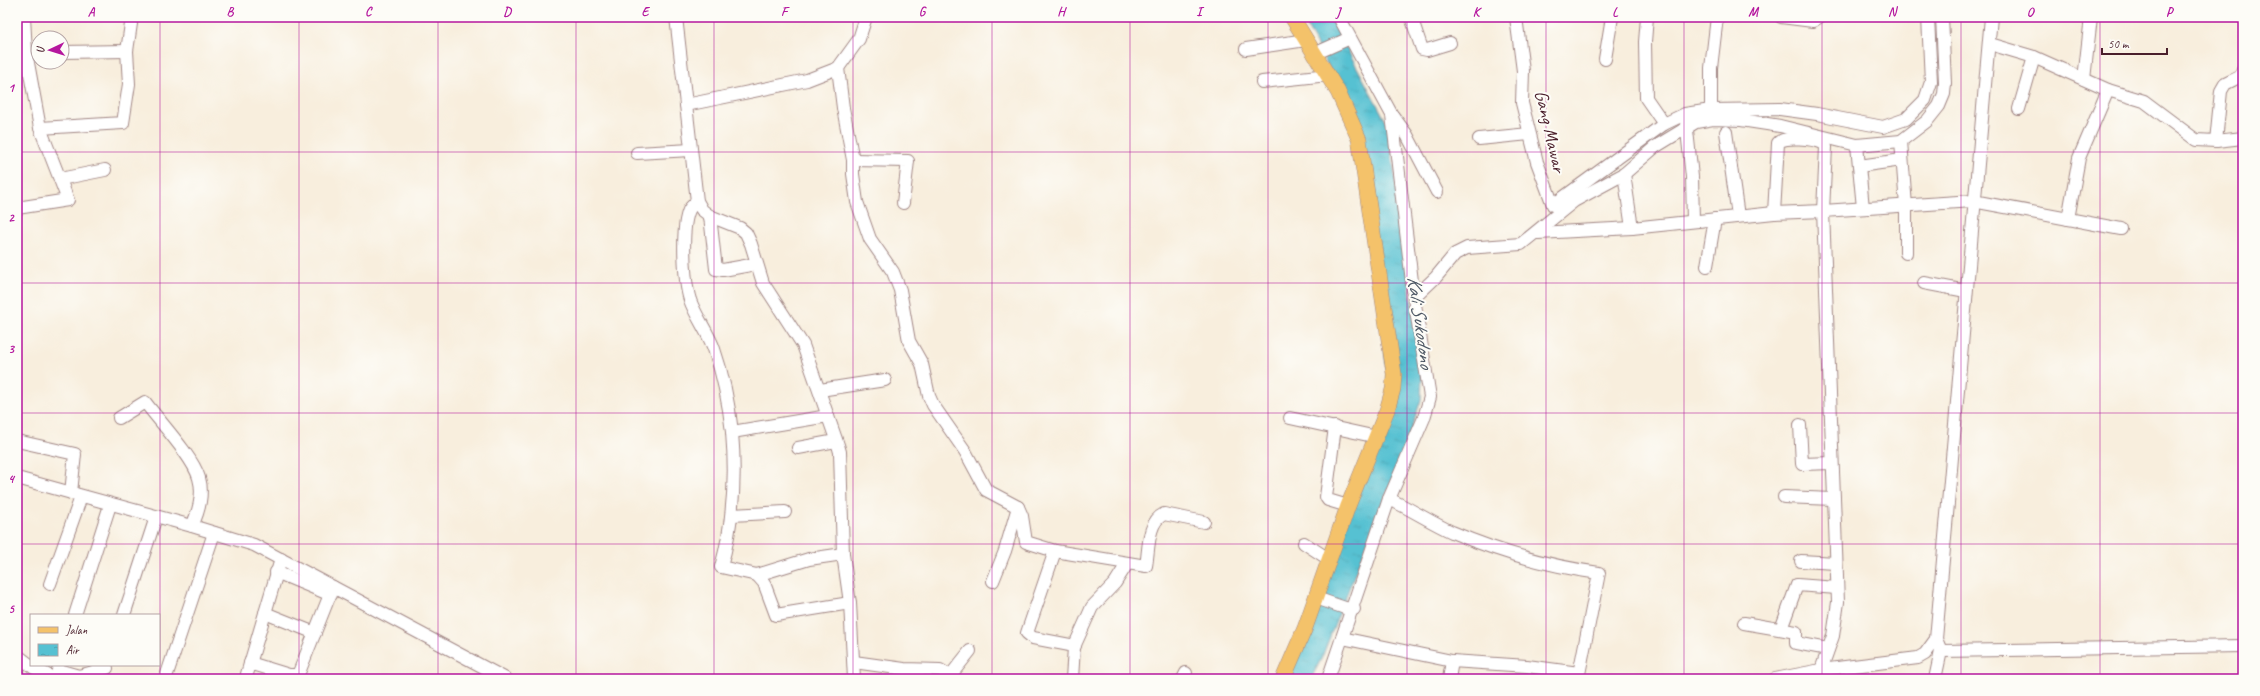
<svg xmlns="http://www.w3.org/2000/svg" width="2260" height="696" viewBox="0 0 2260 696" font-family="Caveat,sans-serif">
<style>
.water{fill:url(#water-ripples);stroke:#50707e}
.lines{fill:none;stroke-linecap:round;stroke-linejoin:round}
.minor-casing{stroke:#a18684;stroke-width:14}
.major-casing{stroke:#a18684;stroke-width:16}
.minor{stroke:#fff;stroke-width:12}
.major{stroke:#f4c26a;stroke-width:15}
.grid{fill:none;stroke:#b5179e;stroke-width:1;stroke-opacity:0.55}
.labels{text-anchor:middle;stroke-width:4;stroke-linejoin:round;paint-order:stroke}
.street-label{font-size:19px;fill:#4a1f2b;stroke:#fdfcf7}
.water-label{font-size:20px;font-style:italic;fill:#4e5865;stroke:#fdfcf7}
.neatline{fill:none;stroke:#b5179e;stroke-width:1.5}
.grid-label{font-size:13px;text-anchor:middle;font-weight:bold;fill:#b5179e}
</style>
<defs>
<pattern id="water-ripples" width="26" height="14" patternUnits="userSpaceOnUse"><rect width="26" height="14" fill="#56c1d2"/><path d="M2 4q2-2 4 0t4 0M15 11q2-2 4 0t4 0" fill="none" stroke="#4ca5b4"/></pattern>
</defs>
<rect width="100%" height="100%" fill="#fdfcf7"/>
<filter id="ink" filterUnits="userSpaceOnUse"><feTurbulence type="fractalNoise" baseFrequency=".025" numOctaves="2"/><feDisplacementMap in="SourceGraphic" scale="8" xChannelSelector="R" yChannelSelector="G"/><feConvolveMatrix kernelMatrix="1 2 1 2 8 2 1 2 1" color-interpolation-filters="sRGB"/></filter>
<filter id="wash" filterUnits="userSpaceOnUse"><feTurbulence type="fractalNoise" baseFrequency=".012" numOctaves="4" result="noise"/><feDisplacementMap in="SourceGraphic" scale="16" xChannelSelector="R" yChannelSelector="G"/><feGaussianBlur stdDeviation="0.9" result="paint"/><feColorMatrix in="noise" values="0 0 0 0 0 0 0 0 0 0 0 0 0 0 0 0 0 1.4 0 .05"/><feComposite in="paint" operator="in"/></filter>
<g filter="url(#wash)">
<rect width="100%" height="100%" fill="#f8eedd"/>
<path class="water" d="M1302,17H1330L1388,125L1422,379L1421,400L1404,450L1322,657L1311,679H1287L1391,408L1360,134L1337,83Z"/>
</g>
<g filter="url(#ink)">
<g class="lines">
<g class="minor-casing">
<g id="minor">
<path d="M676,17L697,201L702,210L710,216L740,228L746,233L751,244L763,283L803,345L838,445L840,452L843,554L850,603L854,679"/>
<path d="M1411,17L1422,49L1427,50L1450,43"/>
<path d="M1516,17L1523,71L1522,103L1537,162L1553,205L1664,124L1685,114L1711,110L1780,109L1817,114L1883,127L1906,119L1925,100L1931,82L1928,17"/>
<path d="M1647,17L1645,42L1646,98L1664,124"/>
<path d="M1781,17L1813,21L1819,17"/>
<path d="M1990,44L2034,57L2108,90L2144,101L2196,140L2216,141L2243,138"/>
<path d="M1246,49L1306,40"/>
<path d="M62,52L127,51"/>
<path d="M1314,54L1350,38"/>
<path d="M1605,59L1612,17"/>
<path d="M838,68L843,108L853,160V174L857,202L870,239L893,272L900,290L909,341L922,364L929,396L933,405L965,451L986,490L1018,507L1022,516L1026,542L1055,551L1146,566C1149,550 1147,522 1164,514L1204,522"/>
<path d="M2084,79L2091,17"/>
<path d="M1262,82L1328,75"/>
<path d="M686,105L807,80L838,68L859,39L866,17"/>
<path d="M2019,109L2034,57"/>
<path d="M1711,110V68L1717,17"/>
<path d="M1393,116L1407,135L1437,192"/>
<path d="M1686,121L1692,177L1693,221"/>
<path d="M40,128L123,123L129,84L127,51L132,17"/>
<path d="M1726,132L1738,216"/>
<path d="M1479,139L1529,134"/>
<path d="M1901,141L1906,206V253"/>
<path d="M2216,141L2221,91L2225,84L2241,76L2243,70"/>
<path d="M1857,145L1863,208"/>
<path d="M637,153L691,150"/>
<path d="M853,160L908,161L903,203"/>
<path d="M1859,166L1902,160"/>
<path d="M1624,174L1632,228"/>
<path d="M60,179L105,170"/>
<path d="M697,201C695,204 691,206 689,210C681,228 684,281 690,300C696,317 708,332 714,349C723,375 729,405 732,432C736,477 733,524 721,567L757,575L809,559L843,554"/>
<path d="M17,208L68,200L40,128L26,52L24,17"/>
<path d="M1774,213L1778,143C1784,135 1814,139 1823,143L1826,147L1823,211L1838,602L1833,636L1821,670L1820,679"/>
<path d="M710,216L716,269L723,270L756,264"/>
<path d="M2068,219L2079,158L2108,90"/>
<path d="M1538,233L1632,228L1774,213L1823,211L1973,201L2121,229"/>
<path d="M1707,266L1715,219"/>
<path d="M1924,283L1966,291"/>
<path d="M1414,298L1436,277L1455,254L1467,248L1521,244L1574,201L1624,174L1655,147L1696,122L1713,119L1741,120L1780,126L1857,145L1901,141L1927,121L1939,106L1944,94L1945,83L1942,17"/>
<path d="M820,390L885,380"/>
<path d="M119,418L145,402C159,421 193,457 199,478C204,495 199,511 192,526"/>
<path d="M1290,418L1377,437"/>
<path d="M1800,425L1802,464L1832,463"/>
<path d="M1335,427L1326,497L1328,500L1348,506"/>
<path d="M732,432L828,416"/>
<path d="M17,441L75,454L71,493"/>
<path d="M798,448L836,441"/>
<path d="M17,478L192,526L254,545L506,679"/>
<path d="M1784,497L1833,499"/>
<path d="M1389,499C1411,509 1430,522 1452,532C1499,552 1549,566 1599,573L1578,679"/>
<path d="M732,515L785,512"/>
<path d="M1304,543L1330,560"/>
<path d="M1055,551L1027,633L1033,638L1075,646"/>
<path d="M1801,561L1836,563"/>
<path d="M276,572L331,595"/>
<path d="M757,575L764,583L776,615L850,603"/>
<path d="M993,581L1005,551L1018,507"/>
<path d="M50,584L81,497"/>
<path d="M1316,598L1345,608L1354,609"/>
<path d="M265,613L315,633"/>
<path d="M75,615L110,505"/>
<path d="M124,615L156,517"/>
<path d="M1744,623L1796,632V643L1828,649"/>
<path d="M1781,629L1797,585L1837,588"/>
<path d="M1342,638L1452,661"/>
<path d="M1941,651L2243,646"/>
<path d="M17,655L34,668L55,679"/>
<path d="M854,662L904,669L940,670L955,679"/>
<path d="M250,663L289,675H298L333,587"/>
<path d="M58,670L79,676L107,668"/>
<path d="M17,671L21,659"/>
<path d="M247,674L281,559"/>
<path d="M950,676L970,651"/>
<path d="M166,677L214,533"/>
<path d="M1072,679L1074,647L1092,607L1115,583L1127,564"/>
<path d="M1183,679L1186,673"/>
<path d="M1328,679L1389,499L1424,418L1430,397L1414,298L1392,115L1339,17"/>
<path d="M1449,679L1452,661L1527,666L1579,673"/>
<path d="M1775,679L1821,670L1918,658L1925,654L1936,639"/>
<path d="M1935,679L1941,651L1936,639L1991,17"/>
</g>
</g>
<g class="major-casing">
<path id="major" d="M1283,679L1305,628L1348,506L1387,410L1393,389L1394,374L1359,139L1338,92L1292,17"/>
</g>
<use href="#minor" class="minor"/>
<use href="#major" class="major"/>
</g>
</g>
<path class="grid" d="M160,17V679M299,17V679M438,17V679M576,17V679M714,17V679M853,17V679M992,17V679M1130,17V679M1268,17V679M1407,17V679M1546,17V679M1684,17V679M1822,17V679M1961,17V679M2100,17V679M17,152H2243M17,283H2243M17,413H2243M17,544H2243"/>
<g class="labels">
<g class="street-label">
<text transform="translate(1551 131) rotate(77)" y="7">Gang Mawar</text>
</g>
<g class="water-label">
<text transform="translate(1421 322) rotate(82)" y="7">Kali Sukodono</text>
</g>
</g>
<rect width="2260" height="696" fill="none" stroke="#fdfcf7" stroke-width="44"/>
<rect x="30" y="614" width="130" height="52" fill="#fdfcf7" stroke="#b5a4a5"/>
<rect x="38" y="627" width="20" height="6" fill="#f4c26a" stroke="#b5a4a5"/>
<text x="66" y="634" font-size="12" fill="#4a1f2b">Jalan</text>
<rect x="38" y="644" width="20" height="12" fill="url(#water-ripples)" stroke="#b5a4a5"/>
<text x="66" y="654" font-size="12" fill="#4a1f2b">Air</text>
<g transform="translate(50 50) rotate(266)"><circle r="19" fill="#fdfcf7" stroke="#b5a4a5"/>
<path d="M0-3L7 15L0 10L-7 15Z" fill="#b5179e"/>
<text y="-6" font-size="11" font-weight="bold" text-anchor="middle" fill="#4a1f2b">U</text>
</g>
<path d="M2102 48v6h65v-6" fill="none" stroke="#4a1f2b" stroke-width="2"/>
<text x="2108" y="48" font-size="12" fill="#4a1f2b" stroke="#fdfcf7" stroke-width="3" paint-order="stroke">50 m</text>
<rect x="22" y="22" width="2216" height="652" class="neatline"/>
<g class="grid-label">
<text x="91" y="16">A</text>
<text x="230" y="16">B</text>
<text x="368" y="16">C</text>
<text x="507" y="16">D</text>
<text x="645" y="16">E</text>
<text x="784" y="16">F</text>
<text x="922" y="16">G</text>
<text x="1061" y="16">H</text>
<text x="1199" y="16">I</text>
<text x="1338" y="16">J</text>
<text x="1476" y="16">K</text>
<text x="1615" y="16">L</text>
<text x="1753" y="16">M</text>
<text x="1892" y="16">N</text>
<text x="2030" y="16">O</text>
<text x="2169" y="16">P</text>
<text x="11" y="92">1</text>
<text x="11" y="222">2</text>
<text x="11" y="353">3</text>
<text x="11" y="483">4</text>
<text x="11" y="613">5</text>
</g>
</svg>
